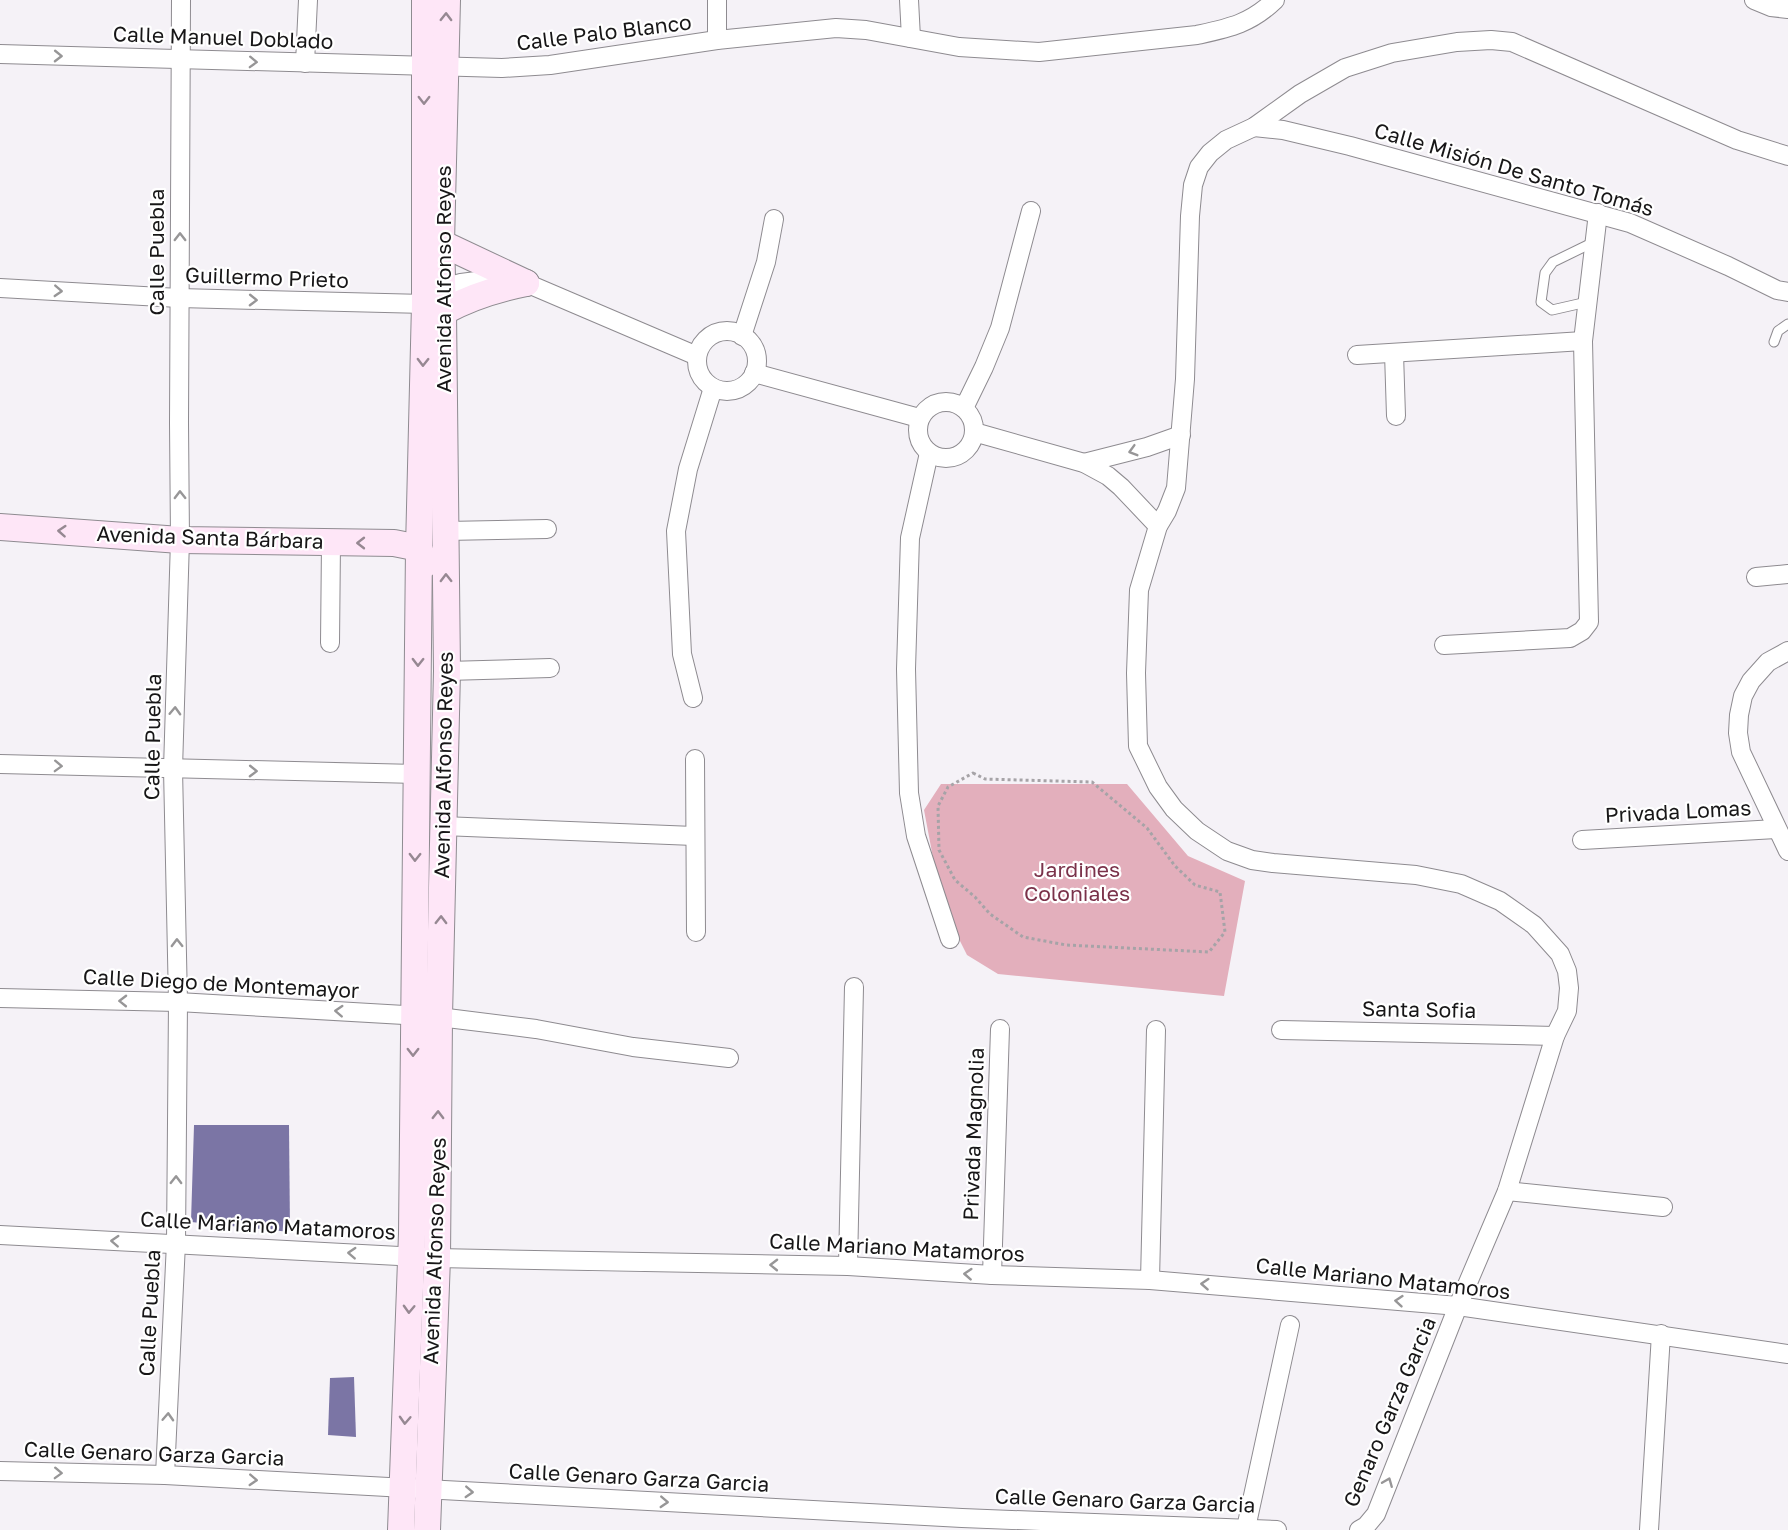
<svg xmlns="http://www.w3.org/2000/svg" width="1788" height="1530" viewBox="0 0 1788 1530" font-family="'Golos Text',sans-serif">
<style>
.green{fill:#e3afbc}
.building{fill:#7b75a5}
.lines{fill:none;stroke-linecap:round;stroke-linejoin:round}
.lane-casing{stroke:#8e8b90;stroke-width:11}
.street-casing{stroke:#8e8b90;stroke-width:20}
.secondary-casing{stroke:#8e8b90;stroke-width:28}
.path{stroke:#a6a3a7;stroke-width:3;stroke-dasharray:3 3;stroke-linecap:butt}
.lane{stroke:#fff;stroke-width:9}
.street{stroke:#fff;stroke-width:18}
.secondary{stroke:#fee6f7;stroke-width:26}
.oneway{stroke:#968892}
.oneway2{stroke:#979697}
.labels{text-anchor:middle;stroke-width:4.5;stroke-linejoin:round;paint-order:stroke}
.street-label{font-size:21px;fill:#171617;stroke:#fff}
.park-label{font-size:21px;fill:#7a324a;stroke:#fff}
</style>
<rect width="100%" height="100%" fill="#f5f2f7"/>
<path class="green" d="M941,784H1127L1188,856L1245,881L1224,996L998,974L967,955L958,937L938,884L924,810Z"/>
<g class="building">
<path d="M194,1125H289L290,1232L191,1222Z"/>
<path d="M354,1377L356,1437L328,1435L330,1378Z"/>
</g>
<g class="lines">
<g class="lane-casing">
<g id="lane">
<path d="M1587,302L1552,310L1541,302L1545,273L1553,262L1594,242"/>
<path d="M1774,342L1778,331L1788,324"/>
</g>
</g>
<g class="street-casing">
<g id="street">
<path d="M909,0L911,38"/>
<path d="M1754,0L1771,7L1788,9"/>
<path d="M717,40V0"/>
<path d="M0,54L502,68L550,65L717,40L836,28L866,30L959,47L1039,52L1197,35C1229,28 1250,24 1275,0"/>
<path d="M305,63L308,0"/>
<path d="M1254,127L1283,130L1350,146L1630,223L1728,266L1777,290L1788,292"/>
<path d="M0,288L179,298L425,304L443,288L461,283L492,279L526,283L697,356"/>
<circle cx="727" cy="361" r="30"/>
<path d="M742,336L766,262L774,219"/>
<path d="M1394,353L1396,416"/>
<path d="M1357,355L1583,341"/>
<path d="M754,373L919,418"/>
<circle cx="946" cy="430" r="28"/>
<path d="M964,408L984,367L1000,328L1031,211"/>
<path d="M974,432L1084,463L1108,476L1121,487L1158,526"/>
<path d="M929,453L910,538L906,669L909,793L916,836L950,939"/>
<path d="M1084,463L1147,447L1181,435"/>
<path d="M446,531L547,529"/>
<path d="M1756,577L1788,574"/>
<path d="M330,643L331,543"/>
<path d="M1444,645L1570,638L1582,631L1589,622L1583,341L1598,213"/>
<path d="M1788,651L1768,662L1751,681L1743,696L1739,715L1738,733L1741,752L1788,851"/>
<path d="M447,671L550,668"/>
<path d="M693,698L682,654L676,531L688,469L713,388"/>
<path d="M695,759L696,932"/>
<path d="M0,764L417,774"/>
<path d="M443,826L694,836"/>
<path d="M1582,840L1776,829"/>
<path d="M0,998L178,1002L439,1017L536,1029L633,1047L729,1058"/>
<path d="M1281,1030L1555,1036"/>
<path d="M1507,1191L1663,1207"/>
<path d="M0,1235L437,1258L848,1266L992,1275L1150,1280L1458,1306L1788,1354"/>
<path d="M848,1266L854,987"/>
<path d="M992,1275L1000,1029"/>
<path d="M1150,1280L1156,1030"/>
<path d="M0,1471L165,1475L962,1518L1277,1530"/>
<path d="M165,1475L176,1243L178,1002L173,769L180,540L179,423L181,0"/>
<path d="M1246,1528L1290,1325"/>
<path d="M1359,1530L1366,1526L1376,1514L1458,1306L1507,1191L1555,1036L1567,1011L1569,988L1567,971L1560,954L1534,925L1500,901L1461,884L1416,875L1273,863L1252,860L1227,851L1197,831L1174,809L1158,787L1138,746L1136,673L1139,590L1158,526L1167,511L1176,488L1185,379L1190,216L1193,185L1199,167L1210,153L1226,140L1254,127L1300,94L1345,68L1392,53L1457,42L1491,40L1512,42L1737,140L1788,156"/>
<path d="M1649,1530L1661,1334"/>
</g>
</g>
<g class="secondary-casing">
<g id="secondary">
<path d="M441,243L526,283"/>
<path d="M443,312C470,297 496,289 526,283"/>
<path d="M0,527L180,540L394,543L419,548L425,564"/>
<path d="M401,1530L412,1234L419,548L425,304V0"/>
<path d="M427,1530L437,1258L439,1017L447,671L443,312L441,243L447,0"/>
</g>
</g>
<path class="path" d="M973,773L985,779L1092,782L1147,828L1175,866L1195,885L1220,892L1225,932L1209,952L1066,945L1023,937L990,914L975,897L955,880L939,850L938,806L948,787Z"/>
<use href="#lane" class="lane"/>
<use href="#street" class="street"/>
<use href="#secondary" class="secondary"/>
</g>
<defs><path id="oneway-chevron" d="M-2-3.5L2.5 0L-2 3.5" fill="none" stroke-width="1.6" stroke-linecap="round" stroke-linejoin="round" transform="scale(1.5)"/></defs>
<g class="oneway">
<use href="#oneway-chevron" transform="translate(446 17) rotate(-89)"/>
<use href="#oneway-chevron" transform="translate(424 100) rotate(90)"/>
<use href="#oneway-chevron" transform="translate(423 362) rotate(91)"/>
<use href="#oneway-chevron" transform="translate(62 531) rotate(-176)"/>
<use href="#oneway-chevron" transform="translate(361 543) rotate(-180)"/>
<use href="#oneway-chevron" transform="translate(446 578) rotate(-91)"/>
<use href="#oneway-chevron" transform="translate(418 662) rotate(91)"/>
<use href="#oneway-chevron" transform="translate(415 857) rotate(91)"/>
<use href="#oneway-chevron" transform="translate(441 920) rotate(-89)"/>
<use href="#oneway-chevron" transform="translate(413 1052) rotate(90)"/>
<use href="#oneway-chevron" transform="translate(438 1115) rotate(-89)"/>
<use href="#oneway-chevron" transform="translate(409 1309) rotate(92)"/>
<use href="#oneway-chevron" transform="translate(405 1420) rotate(93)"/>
</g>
<g class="oneway2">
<use href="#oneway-chevron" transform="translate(58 56) rotate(1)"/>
<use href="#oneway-chevron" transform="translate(253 62) rotate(2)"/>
<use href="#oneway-chevron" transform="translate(180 237) rotate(-90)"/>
<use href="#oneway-chevron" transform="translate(58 291) rotate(3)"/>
<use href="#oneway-chevron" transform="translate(253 300) rotate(1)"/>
<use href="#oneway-chevron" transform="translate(1133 451) rotate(164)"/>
<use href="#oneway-chevron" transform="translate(180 495) rotate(-91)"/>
<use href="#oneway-chevron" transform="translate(175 711) rotate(-88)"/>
<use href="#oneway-chevron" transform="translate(58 766) rotate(2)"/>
<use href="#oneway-chevron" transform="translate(253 771) rotate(1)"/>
<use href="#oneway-chevron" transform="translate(177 943) rotate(-91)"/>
<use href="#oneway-chevron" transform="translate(123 1001) rotate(-179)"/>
<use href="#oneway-chevron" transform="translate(339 1011) rotate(-177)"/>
<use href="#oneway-chevron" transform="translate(176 1180) rotate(-89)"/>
<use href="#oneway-chevron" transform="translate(115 1241) rotate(-177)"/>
<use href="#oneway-chevron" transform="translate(352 1253) rotate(-177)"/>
<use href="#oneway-chevron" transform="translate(774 1265) rotate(-179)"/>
<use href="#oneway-chevron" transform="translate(968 1274) rotate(-176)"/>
<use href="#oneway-chevron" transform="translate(1205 1284) rotate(-176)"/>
<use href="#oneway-chevron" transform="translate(1399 1301) rotate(-175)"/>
<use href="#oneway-chevron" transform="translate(168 1417) rotate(-87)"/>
<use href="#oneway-chevron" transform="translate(58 1473) rotate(2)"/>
<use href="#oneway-chevron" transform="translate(253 1480) rotate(3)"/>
<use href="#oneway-chevron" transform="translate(1388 1482) rotate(-68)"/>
<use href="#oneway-chevron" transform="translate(469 1492) rotate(3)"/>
<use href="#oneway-chevron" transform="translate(664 1502) rotate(3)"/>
</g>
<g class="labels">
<g class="street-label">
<text transform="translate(604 33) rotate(-7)" y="7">Calle Palo Blanco</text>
<text transform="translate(223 38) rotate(2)" y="7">Calle Manuel Doblado</text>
<text transform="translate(1514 170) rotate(16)" y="7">Calle Misión De Santo Tomás</text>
<text transform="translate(157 252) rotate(-90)" y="7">Calle Puebla</text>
<text transform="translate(267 278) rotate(2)" y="7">Guillermo Prieto</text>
<text transform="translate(444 279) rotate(-90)" y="7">Avenida Alfonso Reyes</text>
<text transform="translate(210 538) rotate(2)" y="7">Avenida Santa Bárbara</text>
<text transform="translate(153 737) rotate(-89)" y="7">Calle Puebla</text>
<text transform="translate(444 765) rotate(-89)" y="7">Avenida Alfonso Reyes</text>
<text transform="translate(1678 812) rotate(-3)" y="7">Privada Lomas</text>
<text transform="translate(221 984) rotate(3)" y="7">Calle Diego de Montemayor</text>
<text transform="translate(1419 1010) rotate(1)" y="7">Santa Sofia</text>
<text transform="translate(974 1134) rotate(-88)" y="7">Privada Magnolia</text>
<text transform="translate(268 1226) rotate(3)" y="7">Calle Mariano Matamoros</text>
<text transform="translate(897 1248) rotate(3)" y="7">Calle Mariano Matamoros</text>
<text transform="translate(435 1251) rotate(-88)" y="7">Avenida Alfonso Reyes</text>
<text transform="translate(1383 1279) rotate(6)" y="7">Calle Mariano Matamoros</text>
<text transform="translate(150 1313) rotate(-87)" y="7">Calle Puebla</text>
<text transform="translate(1390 1412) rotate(-67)" y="7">Genaro Garza Garcia</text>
<text transform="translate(154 1454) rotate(2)" y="7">Calle Genaro Garza Garcia</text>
<text transform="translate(639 1478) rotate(3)" y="7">Calle Genaro Garza Garcia</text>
<text transform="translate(1125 1501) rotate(2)" y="7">Calle Genaro Garza Garcia</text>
</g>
<g class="park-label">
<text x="1077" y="877">Jardines<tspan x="1077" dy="24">Coloniales</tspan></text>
</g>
</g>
</svg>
